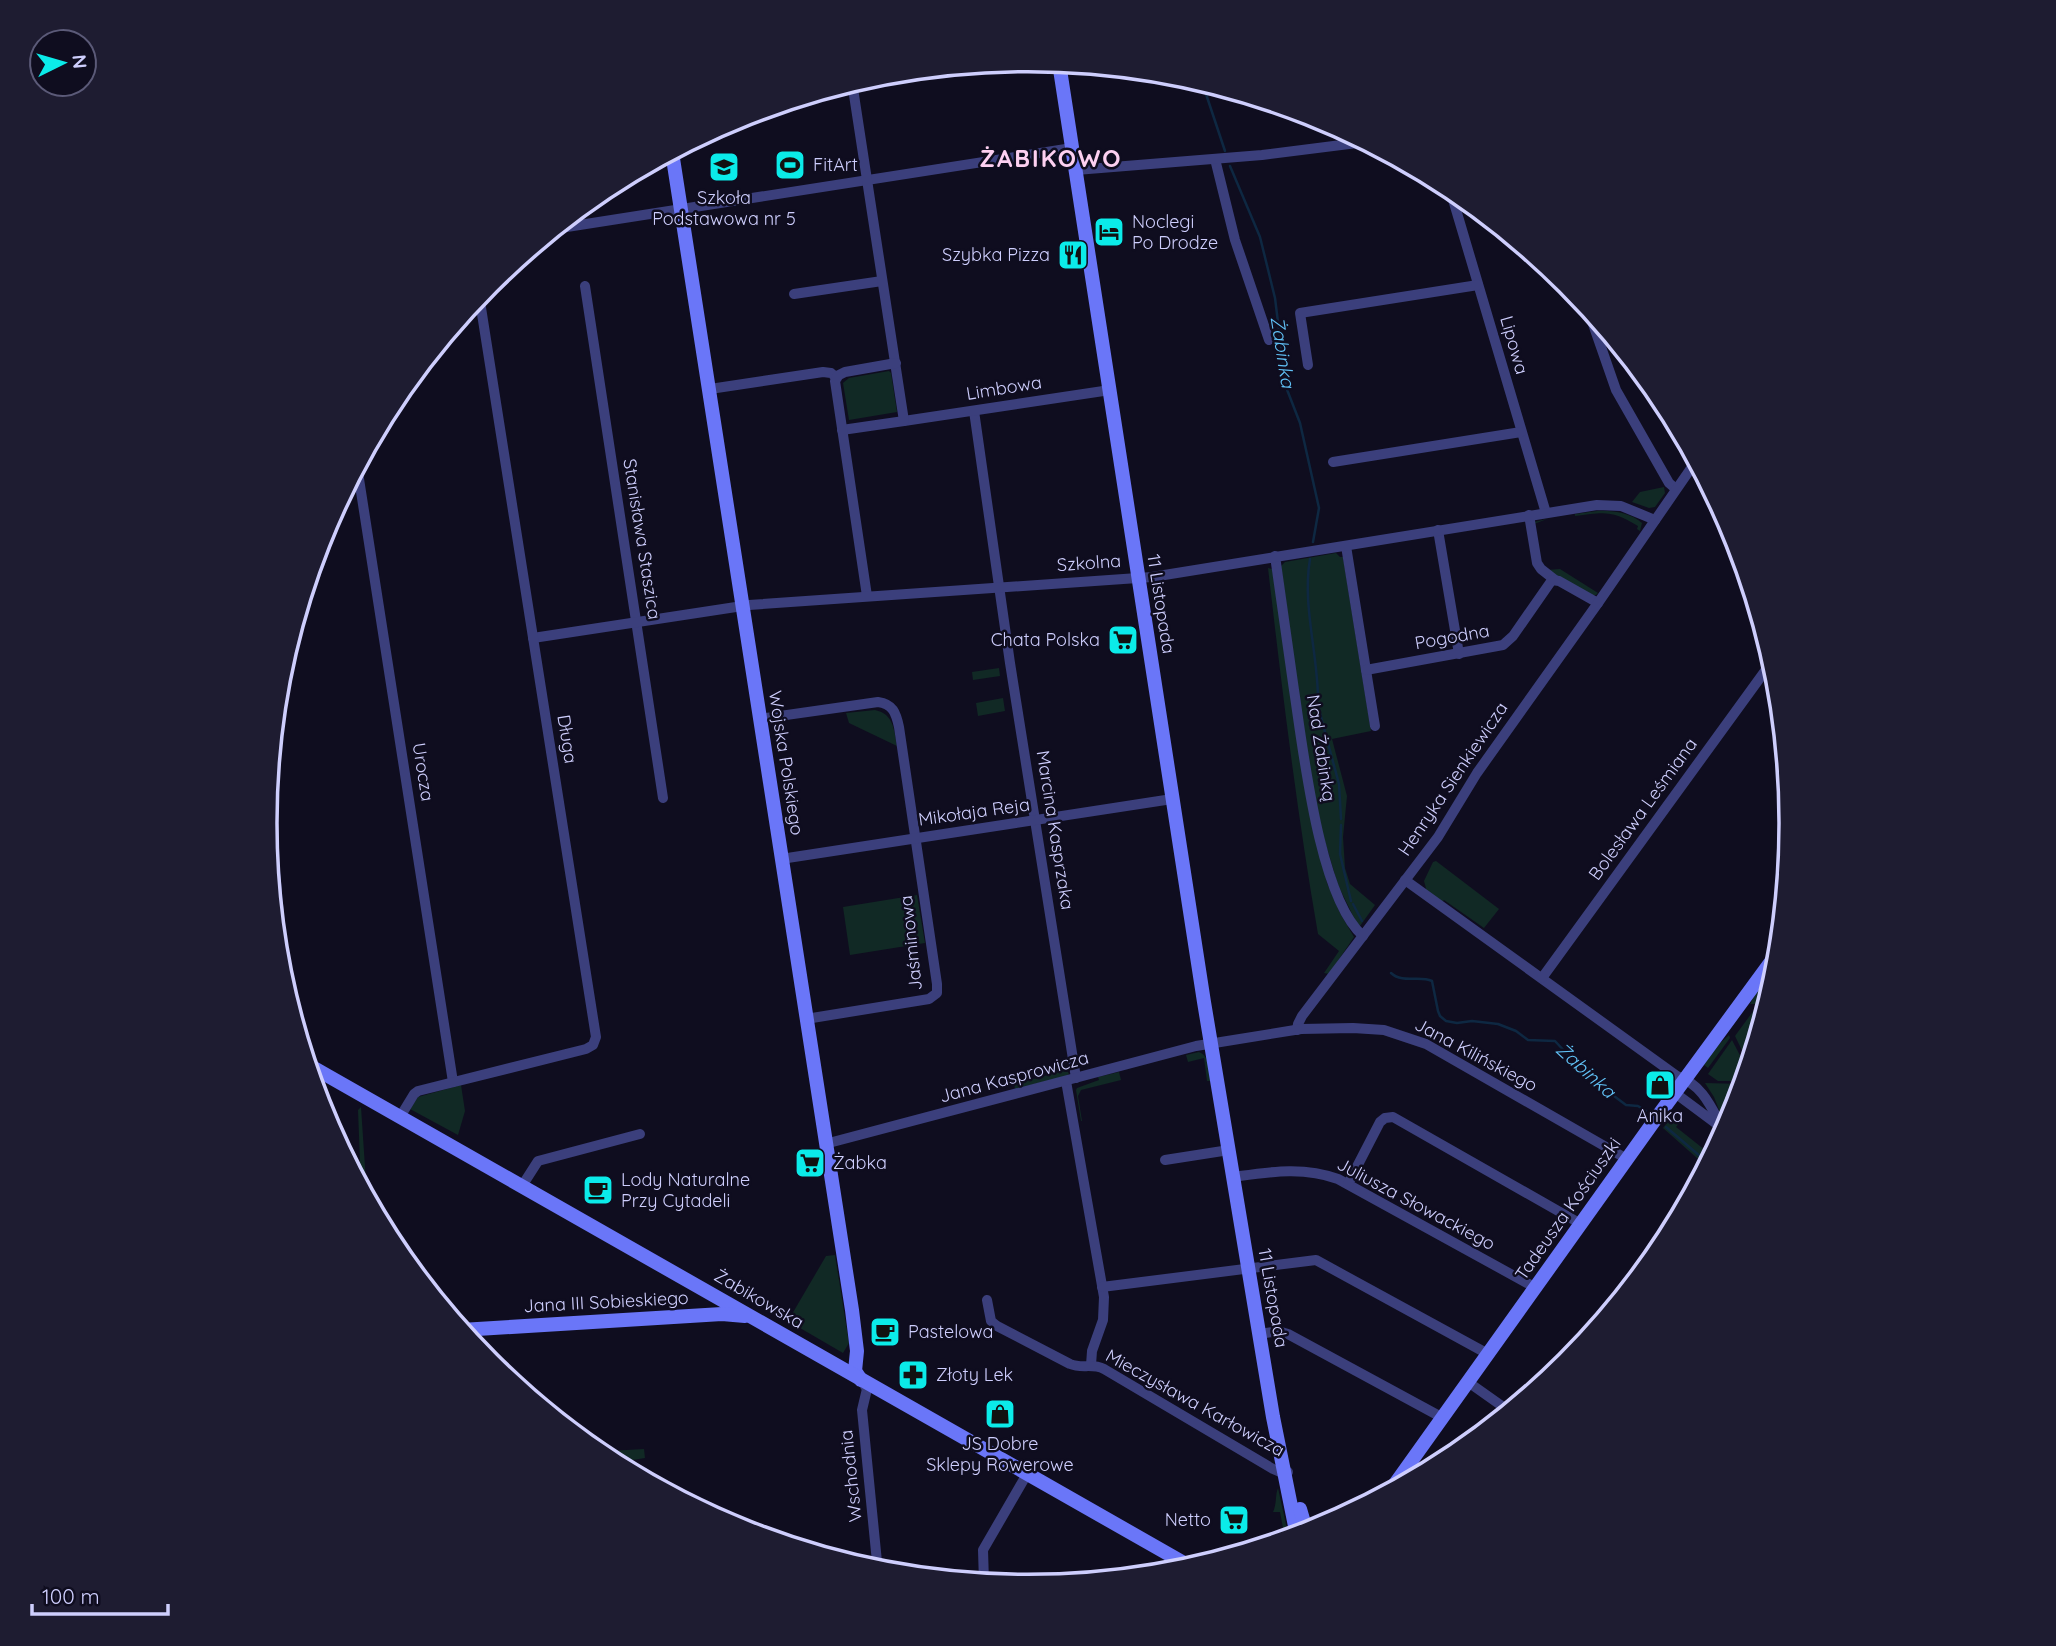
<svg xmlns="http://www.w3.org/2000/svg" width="2056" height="1646" viewBox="0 0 2056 1646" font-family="Quicksand,sans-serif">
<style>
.green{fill:#112925}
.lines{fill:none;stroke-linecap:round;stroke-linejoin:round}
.stream{stroke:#0e2842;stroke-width:2.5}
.street{stroke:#3b3f7c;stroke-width:10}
.secondary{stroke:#6a76f8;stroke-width:14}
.labels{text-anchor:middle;stroke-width:5;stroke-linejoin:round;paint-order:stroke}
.poi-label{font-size:18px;fill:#cecefd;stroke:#0f0d1f;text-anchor:start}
.street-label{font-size:18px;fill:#cecefd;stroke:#0f0d1f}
.water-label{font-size:19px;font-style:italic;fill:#61c2f7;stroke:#0f0d1f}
.district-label{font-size:24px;font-weight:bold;letter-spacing:2px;fill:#fdd0f1;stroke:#0f0d1f}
.rim{fill:none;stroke:#cecefd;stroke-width:3.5}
</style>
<rect width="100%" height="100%" fill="#0f0d1f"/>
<g class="green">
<path d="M889,371L891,373L897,412L849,420L843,383L849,378Z"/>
<path d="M1664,487L1665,493L1655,507L1649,508L1632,502L1640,492Z"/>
<path d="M1597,511C1612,510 1631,513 1642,523L1640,531L1637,529L1638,526C1612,510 1605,512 1575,516V514Z"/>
<path d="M1547,519L1534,524L1540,560L1547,570L1560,569L1598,593L1596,595H1590C1575,586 1549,576 1540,562L1534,522Z"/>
<path d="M1336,553L1340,557H1343L1371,731L1332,739L1347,796L1343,837L1345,868L1350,884L1375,905L1360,926H1358L1338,885L1314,805L1281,566L1285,562Z"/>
<path d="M1268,568L1272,569L1327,883L1340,913L1354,937L1329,974L1324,973L1339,951L1318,934C1297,813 1282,690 1268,568Z"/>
<path d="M999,668L1000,676L973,680L972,672Z"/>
<path d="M1003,698L1005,711L978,716L976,703Z"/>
<path d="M875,710C894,714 894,730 897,746L849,723L846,713Z"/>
<path d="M1436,861L1499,909L1484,928L1444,900L1442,902L1427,892L1424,881L1433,862Z"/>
<path d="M917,895L925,943L850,955L843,907Z"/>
<path d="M1778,961L1776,975L1755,1004H1750L1758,989Z"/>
<path d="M1773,984L1749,1065L1735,1036Z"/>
<path d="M1729,1035L1730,1038L1708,1068L1703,1064L1715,1048Z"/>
<path d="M1732,1040L1747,1069L1744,1081H1718L1708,1074Z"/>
<path d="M1199,1052C1210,1056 1209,1071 1211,1081H1207L1204,1058L1188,1062L1186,1055Z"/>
<path d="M1067,1070L1069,1074L1066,1076L1015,1089L1014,1084Z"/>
<path d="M1119,1072L1121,1080L1081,1090L1078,1096L1082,1121H1081L1076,1090L1077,1088L1099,1080L1098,1077Z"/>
<path d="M1705,1083L1743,1084L1735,1110L1727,1103L1720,1112L1714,1097Z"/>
<path d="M461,1085L465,1111L458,1135L410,1109L418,1097Z"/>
<path d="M361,1107L367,1197L354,1174L358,1169L360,1162L358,1110Z"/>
<path d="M1672,1116L1680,1122L1676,1127L1710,1154L1706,1160L1708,1162L1706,1166L1663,1128Z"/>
<path d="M835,1255L849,1343L843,1353L788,1321L826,1256Z"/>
<path d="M644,1449L645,1458L614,1463L610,1461L609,1451Z"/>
<path d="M1278,1488L1289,1538L1285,1539L1280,1512H1273C1277,1504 1275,1495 1278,1488Z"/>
</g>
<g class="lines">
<g class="stream">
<path d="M1202,82L1225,151"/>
<path d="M1230,166L1260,237L1275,298L1286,387L1300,423L1319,508L1313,542"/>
<path d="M1310,559C1302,606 1318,653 1318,700"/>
<path d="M1318,706L1339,784L1341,819"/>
<path d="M1341,825L1340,854L1351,901"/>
<path d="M1353,904L1362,921"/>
<path d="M1391,973C1403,984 1419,975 1432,981L1438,1011L1440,1016L1446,1021L1457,1023L1472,1021L1498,1024L1516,1031L1528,1040L1555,1041L1568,1055L1586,1065L1602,1087L1626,1105L1638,1106L1646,1111"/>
<path d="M1666,1127L1708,1163"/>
</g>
<g class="street">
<path d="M1215,159L1235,240L1269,340"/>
<path d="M1076,170L1262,155L1365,142"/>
<path d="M1449,186L1546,513"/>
<path d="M554,229L1072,148"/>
<path d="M585,286L663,798"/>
<path d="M794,294L882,281"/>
<path d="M1593,324L1616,390L1669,483L1676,489"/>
<path d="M1308,365L1300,313L1478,285"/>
<path d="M710,389L823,372L831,373L837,378"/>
<path d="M974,411L1010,663L1076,1078"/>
<path d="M904,421L1110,390"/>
<path d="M842,430L904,421L852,82"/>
<path d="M1333,462L1521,432"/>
<path d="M357,466L453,1082"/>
<path d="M1529,515L1537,563L1541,569L1555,580"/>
<path d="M1438,530L1459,654"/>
<path d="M1346,546L1375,726"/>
<path d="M1275,556C1281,601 1288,645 1294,690C1303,748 1319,898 1363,936"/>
<path d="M867,596L835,381L837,376L845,372L896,363"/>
<path d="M533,638L749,605L1152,577L1597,505L1621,506L1655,520"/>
<path d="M1366,670L1503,645L1513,636L1552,580L1559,581L1598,603"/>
<path d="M759,719L878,702C893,704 896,713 899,727L937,984V993L929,999L806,1019"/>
<path d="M268,792L286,995"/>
<path d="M781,859L1172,799"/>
<path d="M1405,880L1677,1076C1703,1085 1711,1107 1723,1129"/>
<path d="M1542,978L1773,660"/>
<path d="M1297,1030L1298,1024L1302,1016L1438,837L1477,773L1598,603L1696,461"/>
<path d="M1066,1081L1104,1297L1103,1320L1092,1351L1091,1365"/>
<path d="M1675,1093L1718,1125"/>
<path d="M400,1117L414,1094L418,1091L586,1049L593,1045L596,1037L479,295"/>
<path d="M825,1144L1196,1046L1301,1029L1353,1028L1384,1030L1426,1044L1627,1159"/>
<path d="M1165,1160L1229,1150"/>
<path d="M1233,1177C1269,1172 1303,1166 1338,1179L1536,1288"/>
<path d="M1348,1184L1380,1122L1385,1118L1393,1117L1581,1224"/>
<path d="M522,1186L538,1161L640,1134"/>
<path d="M1102,1287L1316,1260L1488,1354"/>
<path d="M987,1300L991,1321L997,1326L1070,1364C1082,1369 1092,1363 1104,1369L1273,1469L1280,1472H1288"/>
<path d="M1260,1334L1278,1331L1288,1334L1443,1418"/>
<path d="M861,1380L867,1389L862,1410L878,1572"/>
<path d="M1468,1382L1509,1411"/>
<path d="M863,1567L878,1566"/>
<path d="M984,1582L983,1550L1027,1474"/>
</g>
<g class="secondary">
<path d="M1059,63L1204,1002L1273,1417L1297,1536"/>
<path d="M672,152L852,1310L857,1351L855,1371L861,1380"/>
<path d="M307,1064L1191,1567"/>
<path d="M461,1330L722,1314L745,1316"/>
<path d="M1390,1491L1652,1124L1779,951"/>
<path d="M1300,1509L1307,1533"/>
</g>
</g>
<defs>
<g id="stadium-square" transform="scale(1.575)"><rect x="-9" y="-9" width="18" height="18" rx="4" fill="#0bebe9" stroke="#0f0d1f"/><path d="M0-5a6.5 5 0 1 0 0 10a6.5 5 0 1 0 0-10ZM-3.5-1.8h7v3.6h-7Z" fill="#111"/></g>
<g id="school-square" transform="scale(1.575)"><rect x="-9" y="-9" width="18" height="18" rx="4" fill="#0bebe9" stroke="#0f0d1f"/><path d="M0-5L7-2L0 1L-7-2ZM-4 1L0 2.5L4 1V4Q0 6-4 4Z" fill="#111"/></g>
<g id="hotel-square" transform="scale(1.575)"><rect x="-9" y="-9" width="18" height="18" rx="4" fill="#0bebe9" stroke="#0f0d1f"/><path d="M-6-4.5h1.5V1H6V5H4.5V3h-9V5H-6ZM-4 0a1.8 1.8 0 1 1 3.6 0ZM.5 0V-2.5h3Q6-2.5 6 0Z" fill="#111"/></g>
<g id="restaurant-square" transform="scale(1.575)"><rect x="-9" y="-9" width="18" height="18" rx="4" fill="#0bebe9" stroke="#0f0d1f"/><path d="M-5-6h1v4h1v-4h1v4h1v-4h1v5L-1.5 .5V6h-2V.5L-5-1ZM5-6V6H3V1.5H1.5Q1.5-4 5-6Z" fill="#111"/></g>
<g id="supermarket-square" transform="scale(1.575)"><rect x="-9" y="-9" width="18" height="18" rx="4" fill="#0bebe9" stroke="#0f0d1f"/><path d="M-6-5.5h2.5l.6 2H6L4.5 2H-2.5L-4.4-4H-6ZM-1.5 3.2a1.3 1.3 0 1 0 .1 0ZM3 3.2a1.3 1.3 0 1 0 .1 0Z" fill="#111"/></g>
<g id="shop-square" transform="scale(1.575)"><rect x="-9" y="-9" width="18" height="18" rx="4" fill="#0bebe9" stroke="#0f0d1f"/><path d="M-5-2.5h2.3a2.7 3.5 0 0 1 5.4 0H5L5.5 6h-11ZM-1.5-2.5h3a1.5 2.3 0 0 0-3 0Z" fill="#111"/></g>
<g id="cafe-square" transform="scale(1.575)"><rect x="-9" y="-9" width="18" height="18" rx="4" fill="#0bebe9" stroke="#0f0d1f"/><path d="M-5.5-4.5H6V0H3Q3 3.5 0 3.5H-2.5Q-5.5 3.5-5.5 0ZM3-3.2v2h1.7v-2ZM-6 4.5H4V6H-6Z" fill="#111"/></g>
<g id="pharmacy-square" transform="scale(1.575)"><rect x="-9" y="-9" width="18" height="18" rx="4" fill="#0bebe9" stroke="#0f0d1f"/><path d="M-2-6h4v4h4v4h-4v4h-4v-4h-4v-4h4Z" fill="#111"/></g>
</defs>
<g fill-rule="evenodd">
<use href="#stadium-square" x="790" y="165"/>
<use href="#school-square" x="724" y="167"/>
<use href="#hotel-square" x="1109" y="232"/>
<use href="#restaurant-square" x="1073" y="255"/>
<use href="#supermarket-square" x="1123" y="640"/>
<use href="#shop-square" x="1660" y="1085"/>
<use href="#supermarket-square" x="810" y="1163"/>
<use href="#cafe-square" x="598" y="1190"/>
<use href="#cafe-square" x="885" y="1332"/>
<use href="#pharmacy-square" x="913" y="1375"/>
<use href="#shop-square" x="1000" y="1414"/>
<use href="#supermarket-square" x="1234" y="1520"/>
</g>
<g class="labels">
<g class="poi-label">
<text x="813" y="171">FitArt</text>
<text x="724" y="204" text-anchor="middle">Szkoła<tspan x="724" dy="21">Podstawowa nr 5</tspan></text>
<text x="1132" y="228">Noclegi<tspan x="1132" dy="21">Po Drodze</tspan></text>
<text x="1050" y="261" text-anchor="end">Szybka Pizza</text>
<text x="1100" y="646" text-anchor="end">Chata Polska</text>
<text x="1660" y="1122" text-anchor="middle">Anika</text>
<text x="833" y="1169">Żabka</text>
<text x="621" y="1186">Lody Naturalne<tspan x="621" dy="21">Przy Cytadeli</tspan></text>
<text x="908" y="1338">Pastelowa</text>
<text x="936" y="1381">Złoty Lek</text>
<text x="1000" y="1450" text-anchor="middle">JS Dobre<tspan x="1000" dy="21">Sklepy Rowerowe</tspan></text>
<text x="1211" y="1526" text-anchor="end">Netto</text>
</g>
<g class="street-label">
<text transform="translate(1514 345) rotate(74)" y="6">Lipowa</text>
<text transform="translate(1004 388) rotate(-9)" y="6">Limbowa</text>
<text transform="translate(642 539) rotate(81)" y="6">Stanisława Staszica</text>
<text transform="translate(1089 563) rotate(-4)" y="6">Szkolna</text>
<text transform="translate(1161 604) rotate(81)" y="6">11 Listopada</text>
<text transform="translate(1452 637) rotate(-10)" y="6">Pogodna</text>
<text transform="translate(567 739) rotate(81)" y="6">Długa</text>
<text transform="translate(1321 748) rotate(81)" y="6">Nad Żabinką</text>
<text transform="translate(786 763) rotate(81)" y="6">Wojska Polskiego</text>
<text transform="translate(423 772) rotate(81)" y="6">Urocza</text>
<text transform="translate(1453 779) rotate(-56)" y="6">Henryka Sienkiewicza</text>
<text transform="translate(1643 809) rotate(-54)" y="6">Bolesława Leśmiana</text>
<text transform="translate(974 812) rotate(-8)" y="6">Mikołaja Reja</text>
<text transform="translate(1055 830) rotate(81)" y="6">Marcina Kasprzaka</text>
<text transform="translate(911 943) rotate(-96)" y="6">Jaśminowa</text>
<text transform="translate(1476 1055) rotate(28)" y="6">Jana Kilińskiego</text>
<text transform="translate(1014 1077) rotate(-15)" y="6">Jana Kasprowicza</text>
<text transform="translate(1416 1204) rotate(28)" y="6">Juliusza Słowackiego</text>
<text transform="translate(1568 1209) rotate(-55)" y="6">Tadeusza Kościuszki</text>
<text transform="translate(1273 1298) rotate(80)" y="6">11 Listopada</text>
<text transform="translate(759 1299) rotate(30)" y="6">Żabikowska</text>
<text transform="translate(606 1302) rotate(-3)" y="6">Jana III Sobieskiego</text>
<text transform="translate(1195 1403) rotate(29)" y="6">Mieczysława Karłowicza</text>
<text transform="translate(851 1476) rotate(-96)" y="6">Wschodnia</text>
</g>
<g class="water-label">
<text transform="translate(1283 352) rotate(81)" y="7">Żabinka</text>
<text transform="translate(1586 1070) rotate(42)" y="7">Żabinka</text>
</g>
<g class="district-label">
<text x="1051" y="167">ŻABIKOWO</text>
</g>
</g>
<path d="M0 0H2056V1646H0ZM277 823a751 751 0 1 1 1502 0a751 751 0 1 1-1502 0Z" fill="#1e1c31" fill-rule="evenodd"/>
<path class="rim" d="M277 823a751 751 0 1 1 1502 0a751 751 0 1 1-1502 0Z"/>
<g transform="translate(63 63) rotate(85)"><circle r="33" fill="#0f0d1f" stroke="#5b5a78" stroke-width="2"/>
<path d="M0-5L12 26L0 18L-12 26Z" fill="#0bebe9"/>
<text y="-10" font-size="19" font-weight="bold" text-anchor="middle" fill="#cecefd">N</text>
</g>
<path d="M32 1604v10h136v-10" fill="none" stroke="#cecefd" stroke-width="3.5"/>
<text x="42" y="1604" font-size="21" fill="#cecefd" stroke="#0f0d1f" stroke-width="5" paint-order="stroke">100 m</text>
</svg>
